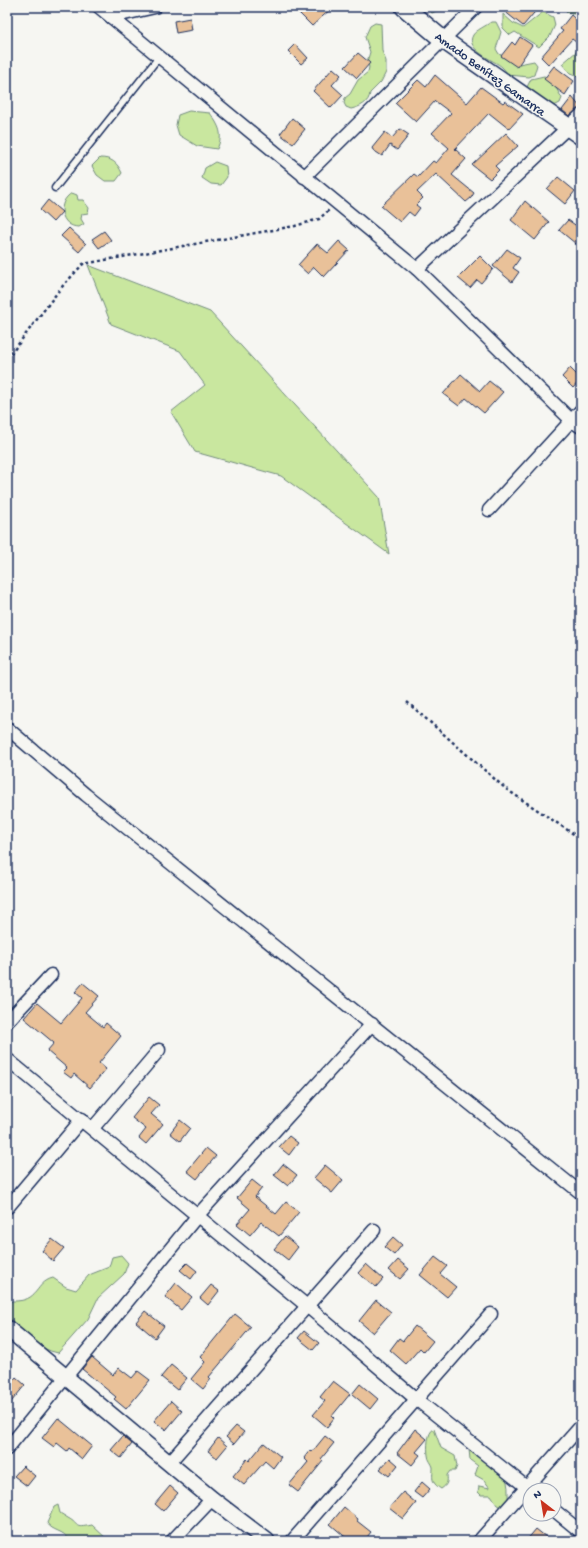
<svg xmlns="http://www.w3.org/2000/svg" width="588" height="1548" viewBox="0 0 588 1548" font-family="'Gochi Hand',sans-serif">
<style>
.green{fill:#c9e79f;stroke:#728b7e}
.building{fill:#e9c199;stroke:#1b2f5e}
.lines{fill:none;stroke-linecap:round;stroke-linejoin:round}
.service-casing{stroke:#1b2f5e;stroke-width:9}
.minor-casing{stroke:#1b2f5e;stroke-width:15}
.tertiary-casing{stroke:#1b2f5e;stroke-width:18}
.secondary-casing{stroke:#1b2f5e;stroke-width:20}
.path{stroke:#1b2f5e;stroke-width:2.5;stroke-dasharray:3 3;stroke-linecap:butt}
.service{stroke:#f6f6f2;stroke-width:6}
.minor{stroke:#f6f6f2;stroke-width:12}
.tertiary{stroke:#f6f6f2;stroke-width:15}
.secondary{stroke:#f6f6f2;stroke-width:17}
.labels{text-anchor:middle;stroke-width:3;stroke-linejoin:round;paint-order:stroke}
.street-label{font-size:13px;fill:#1b2f5e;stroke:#f6f6f2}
</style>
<rect width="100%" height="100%" fill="#f6f6f2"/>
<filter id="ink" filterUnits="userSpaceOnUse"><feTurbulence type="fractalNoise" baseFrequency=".025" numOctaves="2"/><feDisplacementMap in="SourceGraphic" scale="8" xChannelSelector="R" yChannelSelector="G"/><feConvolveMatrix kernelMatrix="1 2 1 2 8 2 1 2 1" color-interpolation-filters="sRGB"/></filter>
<g filter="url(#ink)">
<g class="green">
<path d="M427,7H445L432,13L428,10Z"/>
<path d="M565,7H581V14L577,15L567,12Z"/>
<path d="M543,12L553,17L555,25L550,36L539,47L515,32L510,35L503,28V14L513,23L523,28Z"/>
<path d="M491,22H496L501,32L496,49L499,54L519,64L534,61L537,65L534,75L529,77L509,75C506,72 505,70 502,67C496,61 464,50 473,35C476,30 486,26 491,22Z"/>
<path d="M375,23L381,24L382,51L386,61V72L381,82L370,93C369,103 360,107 351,109L346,107L344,103L345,98L350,94L358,80L368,72L369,67L367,62L370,52L365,37L370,26Z"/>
<path d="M577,51H581V77L570,73L562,64Z"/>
<path d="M544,76L550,78L562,98L560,103L550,108L526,89L531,79Z"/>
<path d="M189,111L210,113C219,126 224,134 217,149L197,146L179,135L176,125L178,115Z"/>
<path d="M100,158C111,158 117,162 122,173L116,181H105L97,175L92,166Z"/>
<path d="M215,162L226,166L227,177L221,185L211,184L202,178L205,168Z"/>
<path d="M72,193L77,195L78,200H83L89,208L88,213L82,214L81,219L84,224L79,227C60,227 56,202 72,193Z"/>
<path d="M88,265L210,312L379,497L389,554L281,476L195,452L171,412L205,385L180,351L111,324Z"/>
<path d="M121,1255L128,1263L124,1274L98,1298L88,1319L58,1353C38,1349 23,1335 7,1323V1306L12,1301C40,1302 34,1283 53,1278L66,1287L76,1290L89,1275L109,1267L112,1257Z"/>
<path d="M434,1429L441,1448L455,1456L457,1466L455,1471H450L447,1475C448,1482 447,1485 441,1489C430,1482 433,1477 433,1467C432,1463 428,1460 428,1455C427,1448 427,1432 434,1429Z"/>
<path d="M469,1449C481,1458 503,1468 507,1482C509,1489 507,1497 509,1504L505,1510L497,1504L491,1495H481L478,1492L479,1486L490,1488L484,1480L475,1475L478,1466L470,1460Z"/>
<path d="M58,1505L60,1513C63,1515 65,1516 68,1518C81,1525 72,1529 92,1525L109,1541H71C62,1529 53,1532 47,1523L54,1507Z"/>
</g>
<g class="building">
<path d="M305,7H333L312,26L299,13Z"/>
<path d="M499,7H539L523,26Z"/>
<path d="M571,15L581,24V46L572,39L549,65L541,57L563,31L560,29Z"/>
<path d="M190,18L192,30L176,33L174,21Z"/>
<path d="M520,37L532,45L517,67L501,56L512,42L515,45Z"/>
<path d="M295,44L308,58L301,64L288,51Z"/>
<path d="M358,53L370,63L357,78L345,67Z"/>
<path d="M554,66L574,81L565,95L544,79Z"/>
<path d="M333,68L341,75L332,85L343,95L331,108L313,91Z"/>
<path d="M435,75L467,103L481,87L503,103L505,101L523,114L509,129L489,113L455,149L466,159L452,175L474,193L471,198L466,202L436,174L417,192L423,198L416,205L420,208L414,216L409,212L400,222L381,206L414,174L418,177L433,161L436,163L449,148L432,133L451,113L435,101L416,122L395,103L418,80L426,87Z"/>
<path d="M572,97L581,108L569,116L562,110Z"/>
<path d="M292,118L305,129L293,144L280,134Z"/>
<path d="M400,129L409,135L397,150L390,145L382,156L373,150L372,148L385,132L392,138Z"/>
<path d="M506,133L518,146L495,166L499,170L490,179L472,165Z"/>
<path d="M558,177L575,191L565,204L547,189Z"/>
<path d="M48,200L62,212L53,222L40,210Z"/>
<path d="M525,201L549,222L535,240L511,220Z"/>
<path d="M568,220L581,229V248L559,230Z"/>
<path d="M69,228L86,244L79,252L61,236Z"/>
<path d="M104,231L111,240L99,248L92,239Z"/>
<path d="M339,241L349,250L324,277L314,267L308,274L298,265L317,244L328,253Z"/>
<path d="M507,249L520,258L513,268L519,272L512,282L493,266Z"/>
<path d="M480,256L493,269L481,283L477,280L470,288L458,278Z"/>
<path d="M570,368L581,379L573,388L562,377Z"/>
<path d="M461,374L480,391L489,381L503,392L484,413L466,398L459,406L443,394Z"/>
<path d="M83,983L99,996L85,1012L103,1027L106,1023L121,1036L99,1063L106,1069L90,1088L74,1074L71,1078L63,1072L67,1068L47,1051L54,1043L24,1018L37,1003L61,1023L82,998L75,992Z"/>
<path d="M149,1097L159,1105L151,1114L163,1124L146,1144L139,1138L146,1129L132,1118Z"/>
<path d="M180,1120L190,1128L180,1141L170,1133Z"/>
<path d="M289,1136L298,1143L289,1155L279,1147Z"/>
<path d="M206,1148L216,1156L197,1179L187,1171Z"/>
<path d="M283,1164L297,1175L288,1186L274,1175Z"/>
<path d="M325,1165L343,1180L332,1193L314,1178Z"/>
<path d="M252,1180L262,1188L255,1197L276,1214L286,1202L299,1212L279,1236L261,1222L250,1235L237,1224L250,1209L237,1198Z"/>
<path d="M285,1236L298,1247L288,1260L274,1249Z"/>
<path d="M393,1237L402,1245L394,1255L384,1247Z"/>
<path d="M52,1239L64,1248L53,1261L42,1251Z"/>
<path d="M435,1257L447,1266L440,1274L456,1287L447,1297L420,1275Z"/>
<path d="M398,1260L409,1269L400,1279L389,1270Z"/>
<path d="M187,1263L197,1271L191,1279L180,1270Z"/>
<path d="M366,1264L383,1279L376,1287L358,1273Z"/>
<path d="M176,1283L192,1297L181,1310L165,1297Z"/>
<path d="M211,1285L219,1291L208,1305L200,1298Z"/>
<path d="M376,1300L391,1312L373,1333L359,1321Z"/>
<path d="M145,1311L164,1326L155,1338L136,1322Z"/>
<path d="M235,1314L251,1327L209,1377L211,1379L203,1389L191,1379L205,1362L200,1357Z"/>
<path d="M415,1326L433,1341L424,1352L420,1348L406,1364L390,1350L399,1338L403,1341Z"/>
<path d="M304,1331L319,1343L313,1350L298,1338Z"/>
<path d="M92,1357L113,1375L119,1368L132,1378L138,1371L150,1380L126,1409L114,1399L116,1397L82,1369Z"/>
<path d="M171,1365L187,1378L177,1390L161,1377Z"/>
<path d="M16,1377L25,1385L7,1407V1388Z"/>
<path d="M333,1381L350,1394L332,1416L334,1418L327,1427L313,1415L325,1401L320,1397Z"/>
<path d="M360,1384L378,1399L370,1409L352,1394Z"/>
<path d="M171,1401L182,1411L166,1430L154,1421Z"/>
<path d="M58,1418L92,1446L82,1459L69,1448L67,1451L57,1443L54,1447L42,1438Z"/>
<path d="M236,1426L244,1432L234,1444L226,1437Z"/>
<path d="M415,1429L427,1439L416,1452L420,1455L412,1465L397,1453Z"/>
<path d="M123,1436L132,1444L121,1458L111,1450Z"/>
<path d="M325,1436L334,1443L321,1459L323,1461L298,1492L289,1485L308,1462L304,1458L310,1450L312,1452Z"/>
<path d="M218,1438L227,1446L217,1458L208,1451Z"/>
<path d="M264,1443L281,1457L273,1468L265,1461L244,1485L233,1476L247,1459L249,1461Z"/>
<path d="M390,1458L398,1465L389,1476L380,1469Z"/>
<path d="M23,1466L35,1476L27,1486L14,1476Z"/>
<path d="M422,1482L430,1489L422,1498L414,1492Z"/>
<path d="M170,1486L178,1493L163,1511L155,1504Z"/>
<path d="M403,1492L416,1503L403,1519L389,1508Z"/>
<path d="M344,1507L358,1519L357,1521L371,1532L364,1541H350L330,1524Z"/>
<path d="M536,1529L551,1541H526Z"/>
</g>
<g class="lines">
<g class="service-casing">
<path id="service" d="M55,188L159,57"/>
</g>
<g class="minor-casing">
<g id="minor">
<path d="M99,7L417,269L571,420L581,427"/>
<path d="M111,17L155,7"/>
<path d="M304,177L476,7"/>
<path d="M417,269L581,115"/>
<path d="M489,510L581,410"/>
<path d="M7,728L86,795L581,1193"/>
<path d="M7,1022L51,975"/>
<path d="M7,1059L307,1306L416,1399L530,1490"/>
<path d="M93,1128L159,1050"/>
<path d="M8,1207L82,1119"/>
<path d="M7,1449L198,1215L372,1024"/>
<path d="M169,1463L374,1230"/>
<path d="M554,1510L581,1532"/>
<path d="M172,1541L212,1499"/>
<path d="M292,1541L491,1314"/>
<path d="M479,1541L581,1426"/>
</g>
</g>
<g class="tertiary-casing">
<path id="tertiary" d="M7,1328L212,1499L267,1541"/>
</g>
<g class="secondary-casing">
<path id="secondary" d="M404,7L442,39L581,136"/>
</g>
<g class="path">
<path d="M7,359L60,289L83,264L295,226L319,219L329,210"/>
<path d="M407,702L506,789L581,839"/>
</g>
<use href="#service" class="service"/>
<use href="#minor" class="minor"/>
<use href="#tertiary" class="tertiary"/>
<use href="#secondary" class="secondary"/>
</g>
</g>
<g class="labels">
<g class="street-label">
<text transform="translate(491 73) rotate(36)" y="5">Amado Benítez Gamarra</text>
</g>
</g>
<rect width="588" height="1548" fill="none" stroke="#f6f6f2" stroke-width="24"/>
<rect x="12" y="12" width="564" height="1524" fill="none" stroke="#1b2f5e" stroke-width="1.5" filter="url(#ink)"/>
<g transform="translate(542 1502) rotate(329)"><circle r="19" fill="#f6f6f2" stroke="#9ea6b7"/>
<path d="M0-3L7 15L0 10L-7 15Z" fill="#c8321e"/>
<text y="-6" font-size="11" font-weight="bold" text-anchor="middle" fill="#1b2f5e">N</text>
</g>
</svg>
